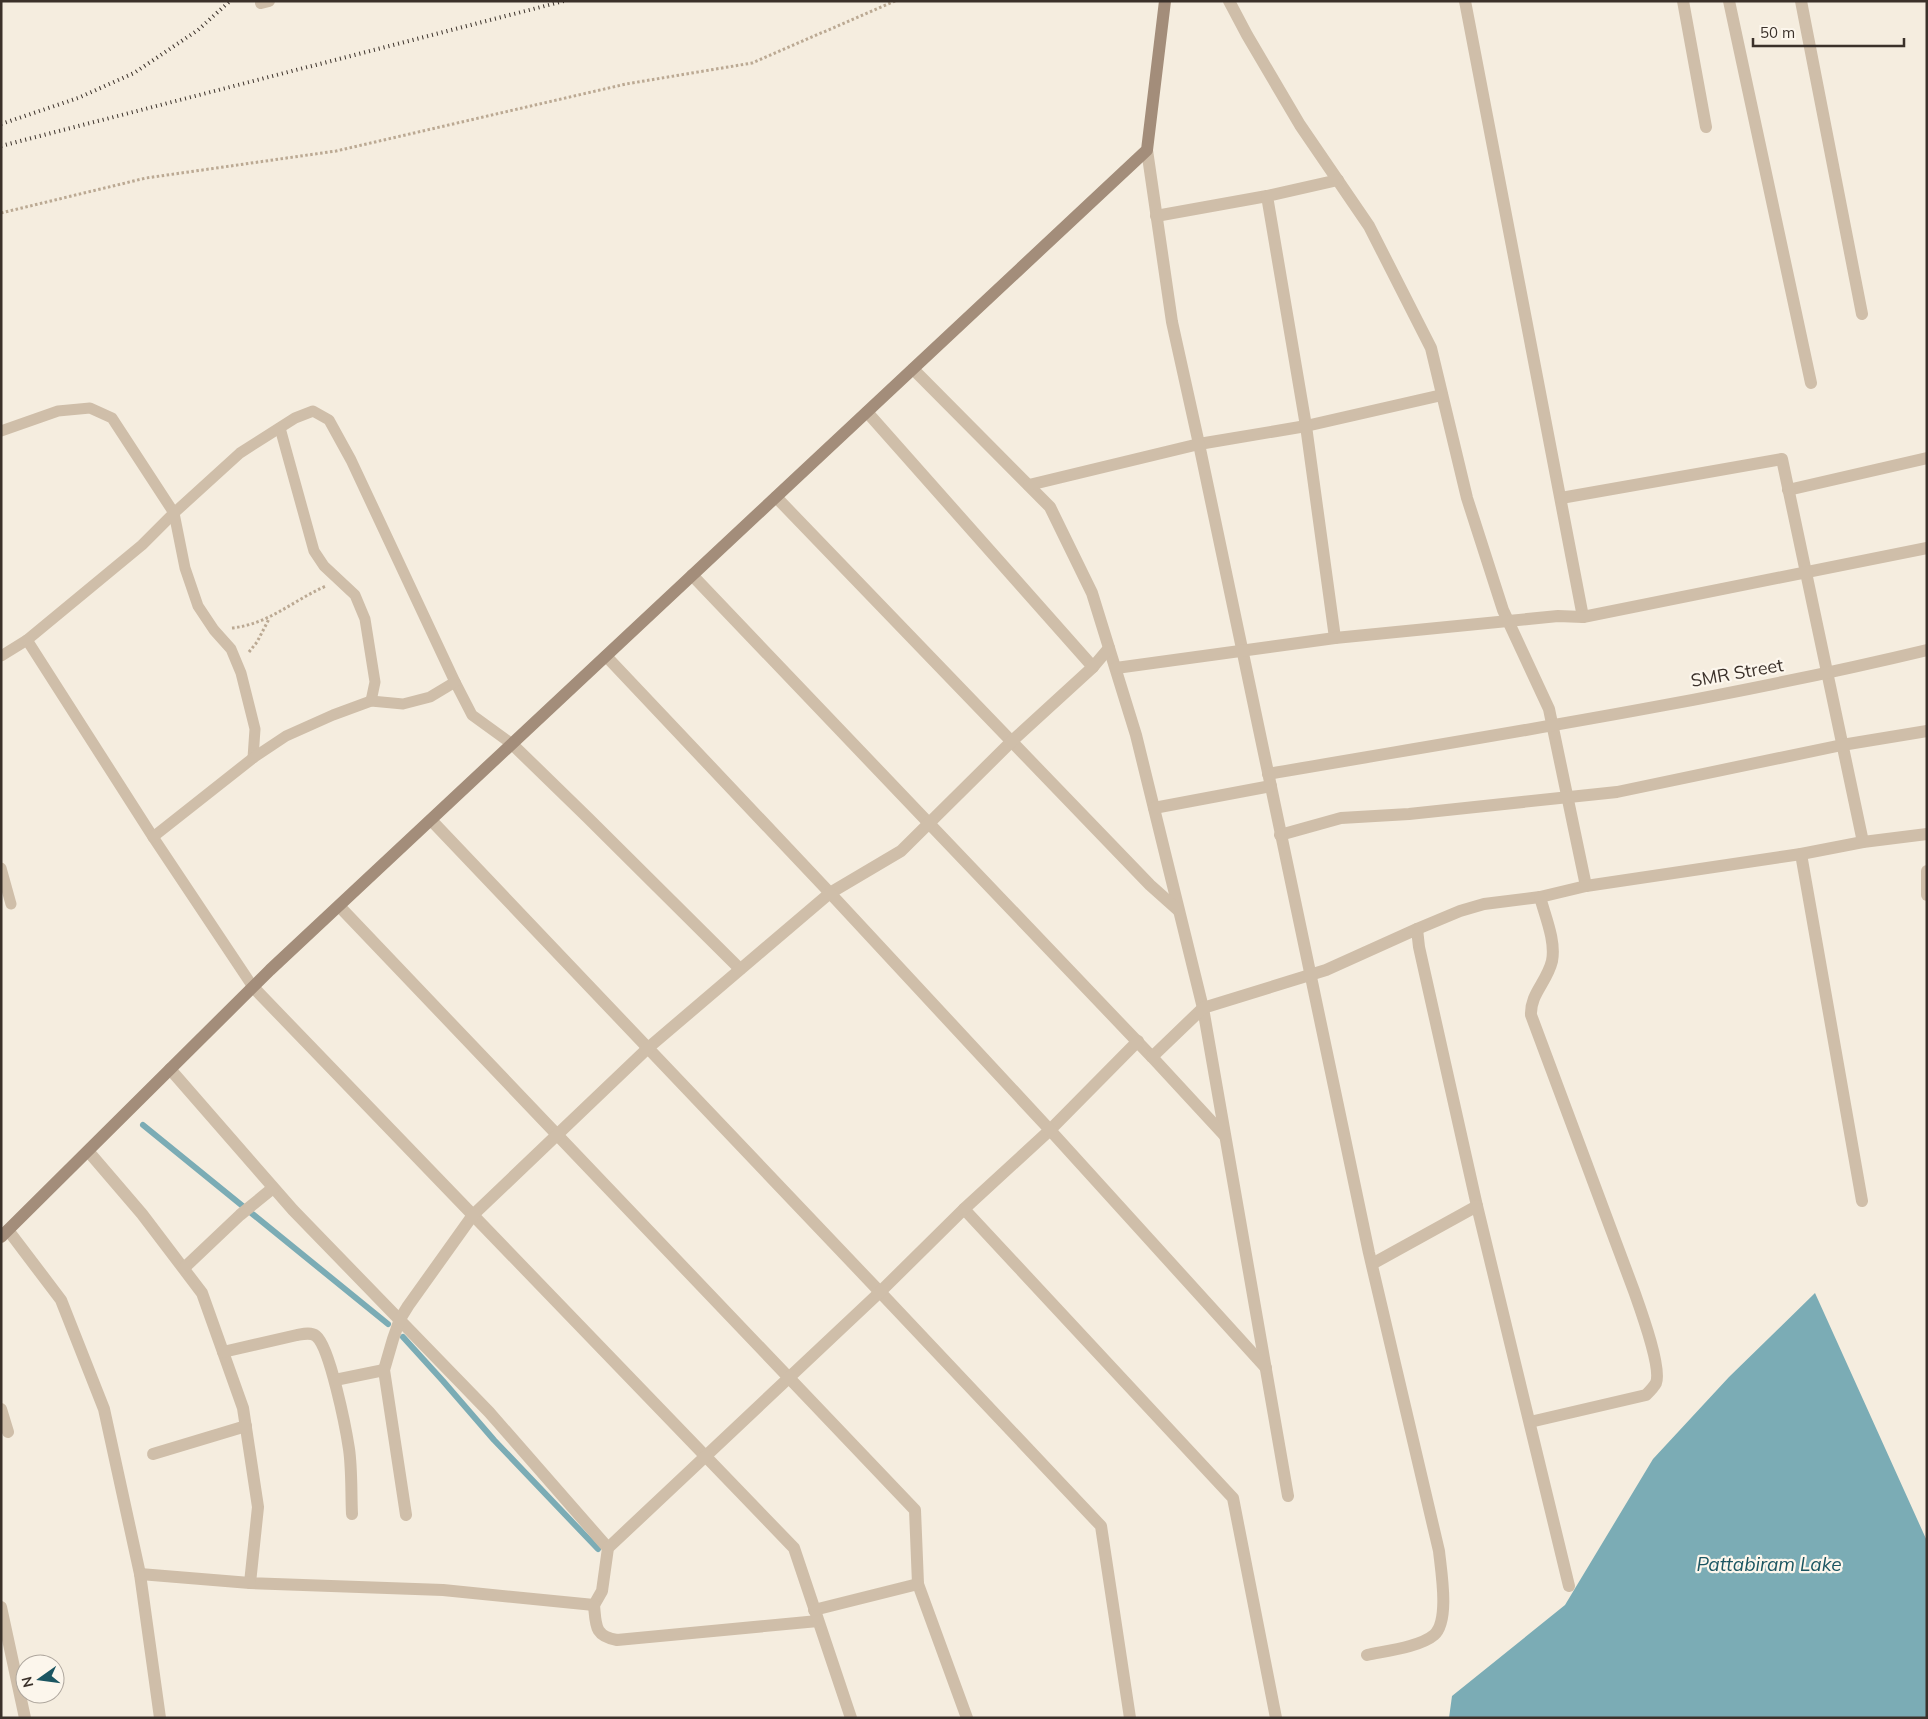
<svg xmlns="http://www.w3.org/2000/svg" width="1928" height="1719" viewBox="0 0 1928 1719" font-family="Mulish,sans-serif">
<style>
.water{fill:#7bacb5}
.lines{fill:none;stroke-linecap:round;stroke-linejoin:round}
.stream{stroke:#7bacb5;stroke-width:6}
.path{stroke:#bba993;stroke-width:3;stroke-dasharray:2.5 2.5;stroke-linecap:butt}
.service{stroke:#cfbea9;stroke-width:11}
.minor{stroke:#cfbea9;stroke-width:12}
.secondary{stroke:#a38d7a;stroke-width:12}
.rail{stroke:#3b312a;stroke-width:4;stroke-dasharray:1 4;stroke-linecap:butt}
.labels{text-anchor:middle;stroke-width:4.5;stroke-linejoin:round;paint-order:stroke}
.street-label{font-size:18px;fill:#3b312a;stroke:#fcf6ec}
.water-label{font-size:19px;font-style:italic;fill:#1b5561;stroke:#fcf6ec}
</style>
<rect width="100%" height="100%" fill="#f5eddf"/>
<path class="water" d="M1815,1293L1927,1541V1718H1449L1452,1696L1565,1605L1653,1459L1729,1377Z"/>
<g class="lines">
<g class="stream">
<path d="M143,1125L388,1324"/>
<path d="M403,1337L443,1381L494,1440L598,1549"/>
</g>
<g class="path">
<path d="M1,213L146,178L336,151L626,84L752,63L895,1"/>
<path d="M232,628C269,624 292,601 326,586"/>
<path d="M249,652L257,642L269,619"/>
</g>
<g class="service">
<path d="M280,428L314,551L324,566L355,595L365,619L375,682L371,701"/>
<path d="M1,431L58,411L90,408L112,418L174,513L185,568L198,606L214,630L231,649L241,673L255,729L253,758"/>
<path d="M27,640L153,837L253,987"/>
<path d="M1,656L27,640L142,545L174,513L240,453L295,418L313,411L329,420L351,460L455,682L472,715L512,744"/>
<path d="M153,837L253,758L286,736L333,715L371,701L403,704L430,697L455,682"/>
<path d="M1,868L11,904"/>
</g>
<g class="minor">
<path d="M1229,1L1247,35L1300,125L1369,226L1431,348L1467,498L1503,610L1549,709L1586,886"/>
<path d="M1465,1L1583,617"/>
<path d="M1683,1L1706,127"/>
<path d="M1729,1L1811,383"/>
<path d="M1801,1L1862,314"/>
<path d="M261,3L269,1"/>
<path d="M1147,150L1172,322L1199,444L1306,426L1442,395"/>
<path d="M1156,216L1267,196"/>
<path d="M913,369L1050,507L1092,593L1136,735L1203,1008L1288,1496"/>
<path d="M867,412L1093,667"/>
<path d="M1029,485L1199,444L1369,1253L1439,1551C1441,1571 1450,1621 1434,1635C1420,1647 1385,1651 1367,1655"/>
<path d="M1788,490L1927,458"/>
<path d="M776,497L1150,885L1178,910"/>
<path d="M1561,498L1782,459L1863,842"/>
<path d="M692,575L1152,1057"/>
<path d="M1335,638L1306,426L1267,196L1338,180"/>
<path d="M606,656L830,893L901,851L1012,741L1093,667L1109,648"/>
<path d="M1116,668L1335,638L1558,616L1583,617L1927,548"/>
<path d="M512,744L587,817L740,969"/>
<path d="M1268,774C1488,736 1710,702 1927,650"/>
<path d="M1154,808L1271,786"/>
<path d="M431,820L880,1292L1101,1526L1130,1718"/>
<path d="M1280,835L1341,818L1409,814L1617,792L1842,745L1927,731"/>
<path d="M1801,854L1862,1201"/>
<path d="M1927,871V895"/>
<path d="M339,906L915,1510L918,1584L967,1718"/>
<path d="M1417,929L1460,911L1484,904L1540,897L1586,886L1801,854L1863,842L1927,834"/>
<path d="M253,987L794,1548L851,1718"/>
<path d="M170,1069L293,1210L489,1412L608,1548"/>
<path d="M1225,1136L1152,1057L1203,1008L1326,970L1417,929L1419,947L1477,1206"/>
<path d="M88,1151L142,1214L202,1293L243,1408L258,1507L250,1583L443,1590L594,1605L602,1591L608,1548L880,1292L964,1209L1233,1498L1276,1718"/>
<path d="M964,1209L1050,1130L1138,1041"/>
<path d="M8,1230L61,1300L104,1409L140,1574L160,1718"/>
<path d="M1372,1264L1477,1206L1569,1586"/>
<path d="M184,1268L240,1215L273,1188"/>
<path d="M223,1352L297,1335C303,1334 311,1332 316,1336C330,1347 346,1429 349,1449C352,1470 351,1493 352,1514"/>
<path d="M335,1380L384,1370"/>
<path d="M1,1409L8,1432"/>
<path d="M1530,1422L1646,1395C1649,1392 1654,1387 1656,1383C1662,1368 1640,1308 1634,1291L1531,1015C1530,994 1547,982 1552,961C1556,941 1545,916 1540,897"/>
<path d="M153,1454L246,1426"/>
<path d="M406,1515L384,1370L393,1339L400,1319L408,1306L473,1215L648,1048L830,893L1050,1130L1266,1368"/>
<path d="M140,1574L250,1583"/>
<path d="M594,1605C596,1625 594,1636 617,1640L818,1621"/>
<path d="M1,1607L25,1718"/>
<path d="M814,1610L918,1584"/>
</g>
<path class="secondary" d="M1,1237L270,970L1147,150L1165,1"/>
<g class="rail">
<path d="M1,124L78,98L134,73L198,30L230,1"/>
<path d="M1,146L564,1"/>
</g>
</g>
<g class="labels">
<g class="street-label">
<text transform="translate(1737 673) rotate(-10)" y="6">SMR Street</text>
</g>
<g class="water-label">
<text x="1769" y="1571">Pattabiram Lake</text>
</g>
</g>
<rect width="1928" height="1719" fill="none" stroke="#3b312a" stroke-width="5"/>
<g transform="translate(40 1679) rotate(256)"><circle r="24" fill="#fcf6ec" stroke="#afa79e"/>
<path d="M0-4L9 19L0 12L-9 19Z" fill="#1b5561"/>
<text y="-8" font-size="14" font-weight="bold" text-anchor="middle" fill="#3b312a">N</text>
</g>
<path d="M1753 38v8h151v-8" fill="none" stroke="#3b312a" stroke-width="2.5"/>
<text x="1760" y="38" font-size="15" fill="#3b312a" stroke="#fcf6ec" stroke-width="4" paint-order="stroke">50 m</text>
</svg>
